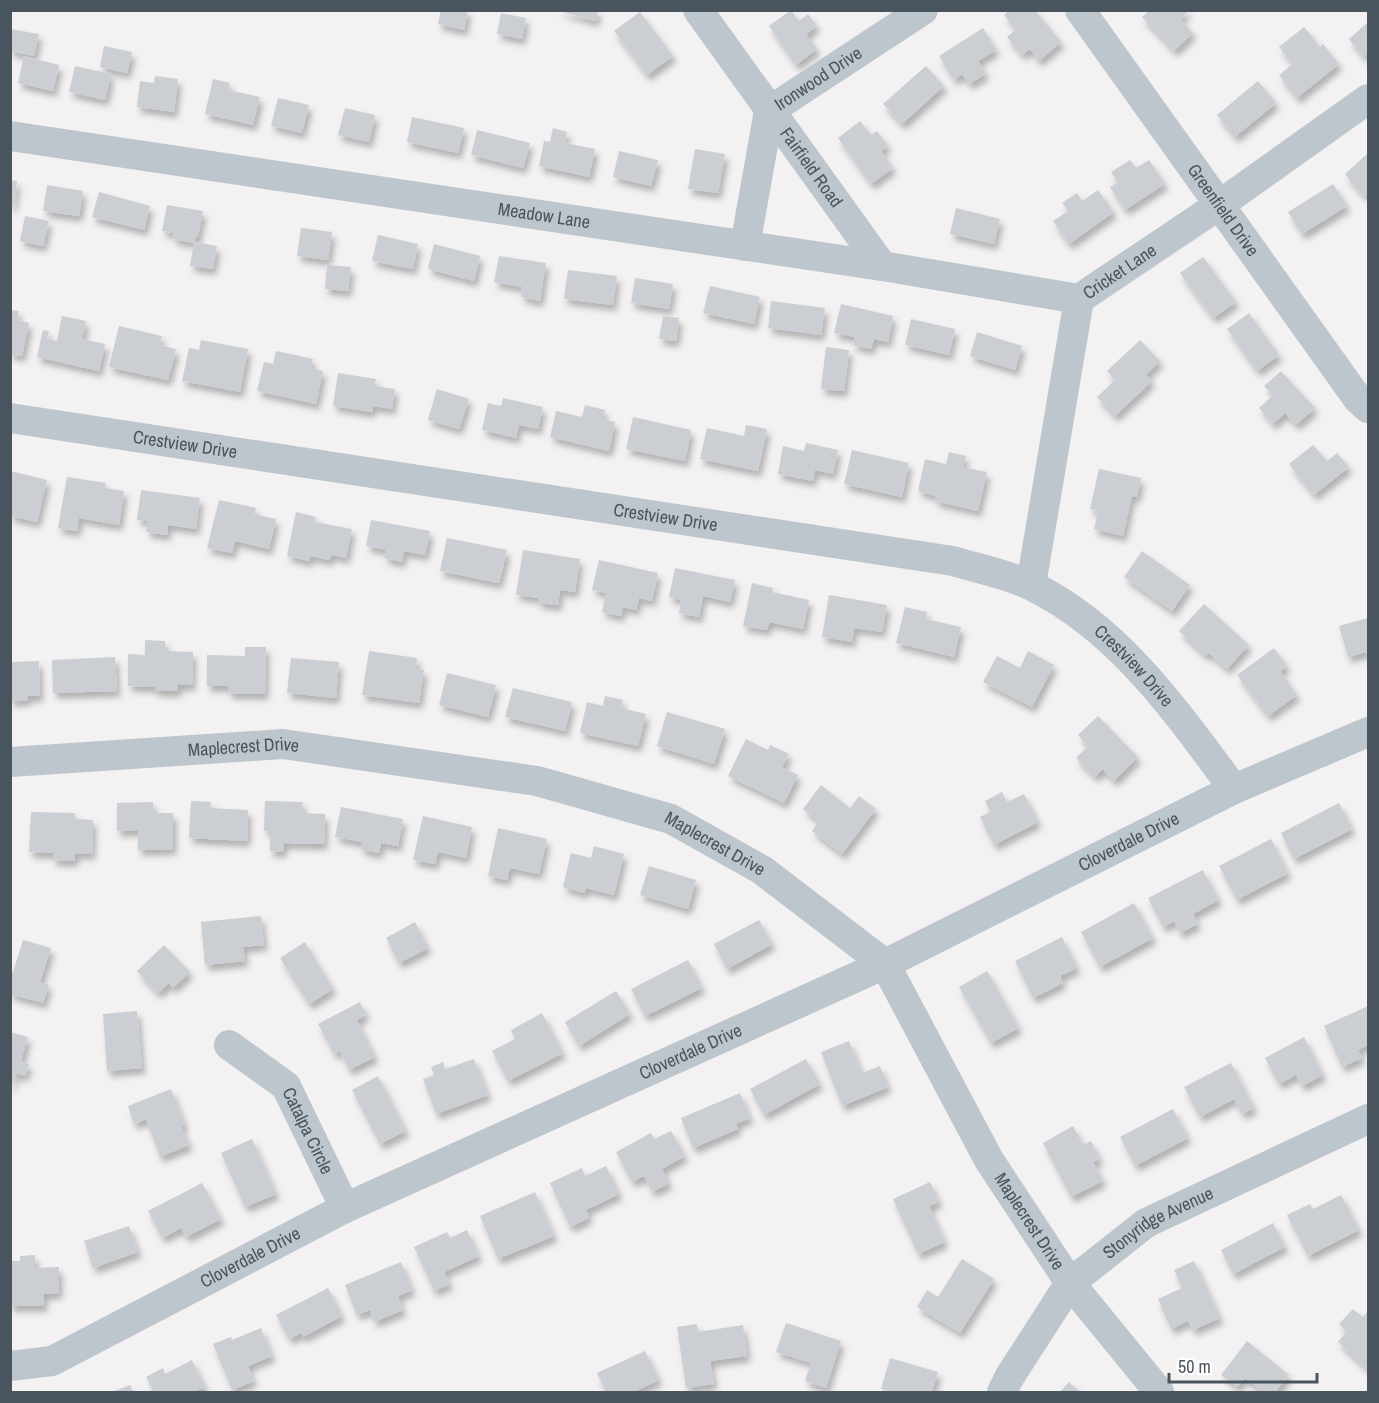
<svg xmlns="http://www.w3.org/2000/svg" width="1379" height="1403" viewBox="0 0 1379 1403" font-family="'Archivo Narrow',sans-serif">
<style>
.building{fill:#cbced3;filter:url(#shadow)}
.lines{fill:none;stroke-linecap:round;stroke-linejoin:round}
.minor{stroke:#bdc6cd;stroke-width:30}
.labels{text-anchor:middle;stroke-width:4.5;stroke-linejoin:round;paint-order:stroke}
.street-label{font-size:18px;fill:#49555e;stroke:#fff}
</style>
<defs>
<filter id="shadow"><feDropShadow dx="3.5" dy="6" stdDeviation="3" flood-color="#0004"/></filter>
</defs>
<rect width="100%" height="100%" fill="#f3f1f1"/>
<g class="building">
<path d="M441,10H468L464,30L438,24Z"/>
<path d="M556,10H598L596,21Z"/>
<path d="M791,10L799,21L808,14L817,26L806,34L817,49L796,65L769,26Z"/>
<path d="M1009,10H1035L1061,42L1039,61L1030,49L1022,55L1007,37L1016,29L1004,15Z"/>
<path d="M1150,10H1189L1180,19L1193,33L1174,51L1142,17Z"/>
<path d="M640,12L673,56L647,75L614,31Z"/>
<path d="M501,13L526,18L522,39L497,34Z"/>
<path d="M1368,22V53L1364,57L1349,39Z"/>
<path d="M1304,27L1320,47L1323,44L1339,64L1297,98L1279,75L1293,64L1279,47Z"/>
<path d="M983,28L996,50L978,61L986,74L969,84L962,74L954,80L939,56Z"/>
<path d="M10,29L39,34L34,56L10,51Z"/>
<path d="M104,46L132,52L127,73L100,67Z"/>
<path d="M24,56L59,65L53,91L18,83Z"/>
<path d="M75,66L111,74L105,100L69,92Z"/>
<path d="M926,66L944,86L902,124L883,104Z"/>
<path d="M155,76L178,79L174,112L137,107L140,81L154,83Z"/>
<path d="M213,79L230,83L228,90L260,97L253,125L205,114Z"/>
<path d="M1258,81L1276,103L1235,137L1217,115Z"/>
<path d="M278,98L309,105L302,133L271,126Z"/>
<path d="M345,108L375,115L369,142L338,135Z"/>
<path d="M412,117L464,128L458,153L407,142Z"/>
<path d="M860,121L871,135L877,131L888,146L881,151L893,168L871,184L838,138Z"/>
<path d="M553,128L567,132L565,143L595,149L589,177L539,166L544,141L550,142Z"/>
<path d="M477,130L530,143L523,168L471,155Z"/>
<path d="M695,149L725,154L718,193L688,189Z"/>
<path d="M619,151L658,160L651,186L613,177Z"/>
<path d="M1368,153V193L1364,196L1345,174Z"/>
<path d="M1130,160L1136,168L1149,160L1165,184L1125,210L1110,187L1118,182L1111,172Z"/>
<path d="M10,180L17,181L13,207L10,206Z"/>
<path d="M1333,184L1347,206L1302,234L1288,212Z"/>
<path d="M47,185L83,191L79,216L43,211Z"/>
<path d="M1098,190L1114,212L1069,244L1053,221L1068,211L1062,203L1077,193L1082,201Z"/>
<path d="M99,192L150,206L144,230L92,217Z"/>
<path d="M167,205L203,211L198,237L196,236L195,242L217,246L213,269L190,266L194,243L173,239L174,233L162,231Z"/>
<path d="M956,208L1000,219L994,244L950,234Z"/>
<path d="M25,216L49,221L43,246L20,241Z"/>
<path d="M301,228L332,232L328,260L297,256Z"/>
<path d="M378,235L418,244L413,269L372,261Z"/>
<path d="M434,244L480,256L474,281L428,269Z"/>
<path d="M499,256L546,263L540,301L521,297L522,287L494,282Z"/>
<path d="M1203,257L1236,302L1213,318L1180,273Z"/>
<path d="M327,265L351,267L348,291L325,289Z"/>
<path d="M568,270L617,276L613,305L564,299Z"/>
<path d="M635,278L673,284L669,309L631,303Z"/>
<path d="M710,286L760,297L754,324L703,313Z"/>
<path d="M771,301L825,308L821,335L768,328Z"/>
<path d="M841,304L893,316L888,342L874,339L871,349L853,345L855,337L834,333Z"/>
<path d="M10,310L19,311L17,320L29,323L22,356L10,354Z"/>
<path d="M1249,313L1279,355L1257,371L1227,329Z"/>
<path d="M62,316L86,321L82,339L105,344L99,371L37,357L43,330L49,331L47,339L57,341Z"/>
<path d="M663,316L679,318L676,341L659,339Z"/>
<path d="M911,319L955,329L949,355L905,345Z"/>
<path d="M119,326L162,336L159,345L176,349L168,380L109,367Z"/>
<path d="M977,332L1022,346L1015,370L970,356Z"/>
<path d="M201,340L248,349L240,392L182,381L189,348L199,350Z"/>
<path d="M1140,340L1160,361L1146,375L1152,381L1115,416L1097,397L1115,380L1107,371Z"/>
<path d="M826,347L849,350L844,391L821,389Z"/>
<path d="M276,351L313,359L311,368L323,371L316,404L257,391L264,362L273,364Z"/>
<path d="M1281,371L1315,408L1296,425L1285,413L1273,424L1259,408L1273,395L1264,386Z"/>
<path d="M338,373L376,379L374,386L395,389L392,409L373,406L372,412L333,406Z"/>
<path d="M437,389L469,399L459,429L428,420Z"/>
<path d="M503,398L543,407L538,429L519,425L516,438L482,430L488,403L501,406Z"/>
<path d="M585,405L605,410L602,419L615,422L609,451L550,437L556,411L582,417Z"/>
<path d="M633,417L691,430L685,461L626,449Z"/>
<path d="M746,425L767,429L758,471L700,459L707,428L744,436Z"/>
<path d="M806,443L838,450L833,474L815,470L813,481L778,474L783,446L804,451Z"/>
<path d="M1313,445L1327,461L1337,453L1349,467L1314,495L1289,464Z"/>
<path d="M852,450L909,463L902,497L844,484Z"/>
<path d="M949,452L966,456L963,467L987,472L978,511L935,501L936,496L918,491L925,459L946,464Z"/>
<path d="M1099,469L1141,478L1137,497L1132,496L1123,536L1094,529L1098,511L1090,509Z"/>
<path d="M10,471L47,480L37,522L10,516Z"/>
<path d="M67,477L106,483L105,488L124,491L119,525L79,518L77,531L58,528Z"/>
<path d="M141,490L200,498L196,529L168,525L167,535L146,532L148,521L137,520Z"/>
<path d="M219,500L256,508L254,514L276,519L269,549L235,541L232,553L207,548Z"/>
<path d="M296,512L316,517L315,522L352,529L346,558L331,555L329,560L310,556L309,561L287,556Z"/>
<path d="M371,520L430,531L425,555L404,551L402,562L384,558L386,550L366,546Z"/>
<path d="M447,538L507,550L499,583L440,571Z"/>
<path d="M523,550L580,559L575,592L560,590L558,605L538,603L539,598L516,595Z"/>
<path d="M1142,551L1190,585L1172,611L1124,577Z"/>
<path d="M599,560L658,573L652,601L639,598L636,610L623,607L621,616L602,612L606,593L592,590Z"/>
<path d="M675,568L735,580L730,602L703,596L699,617L679,613L681,600L669,597Z"/>
<path d="M752,583L773,588L772,592L809,600L803,629L769,622L767,630L743,626Z"/>
<path d="M829,595L887,605L882,632L854,628L852,642L822,637Z"/>
<path d="M1204,604L1249,645L1227,669L1209,653L1206,656L1179,631Z"/>
<path d="M905,607L927,612L926,619L961,627L954,657L896,643Z"/>
<path d="M1368,618V657L1366,652L1348,657L1339,626Z"/>
<path d="M145,640L165,641V651L193,652L192,685H178V691H155V687L128,686V654L145,655Z"/>
<path d="M245,647H266L265,694L228,693L229,686H207V655L245,656Z"/>
<path d="M1274,648L1287,666L1280,671L1297,695L1268,716L1237,675Z"/>
<path d="M369,651L417,658L416,669L424,670L419,703L362,695Z"/>
<path d="M1028,651L1054,665L1032,707L983,682L997,656L1020,668Z"/>
<path d="M115,657L117,691L53,693L52,660Z"/>
<path d="M291,658L339,662L336,698L287,693Z"/>
<path d="M39,661L40,696H28V700L10,701V662Z"/>
<path d="M447,673L496,685L488,717L439,705Z"/>
<path d="M513,688L572,702L565,731L505,717Z"/>
<path d="M605,696L623,700L621,708L646,714L638,746L580,733L587,702L603,706Z"/>
<path d="M667,712L725,729L714,764L657,746Z"/>
<path d="M1098,716L1138,757L1114,781L1103,769L1095,777L1076,758L1088,746L1078,735Z"/>
<path d="M746,739L768,750L770,745L789,754L782,767L798,775L784,803L728,776Z"/>
<path d="M821,785L850,808L859,796L876,809L842,854L812,831L819,821L803,809Z"/>
<path d="M1002,792L1007,802L1024,794L1038,822L994,845L980,817L990,812L985,801Z"/>
<path d="M191,801L211,802L210,808L248,810L247,841L189,838Z"/>
<path d="M265,801L303,802L302,813L325,814L324,844L284,843L283,852L270,851V831H264Z"/>
<path d="M153,802V813H173V849L138,850V830L117,831V803Z"/>
<path d="M1339,803L1352,829L1294,859L1281,833Z"/>
<path d="M341,807L403,819L398,846L381,843L379,853L360,849L362,842L335,837Z"/>
<path d="M31,812L75,813V819L93,820L92,854L75,853V861L53,860V853L29,852Z"/>
<path d="M423,816L472,827L466,858L438,852L435,864L413,860Z"/>
<path d="M498,828L547,839L539,874L510,868L507,880L488,876Z"/>
<path d="M1271,839L1288,873L1237,900L1219,866Z"/>
<path d="M594,846L624,854L614,895L586,888L584,893L563,887L571,853L591,858Z"/>
<path d="M649,866L696,880L688,909L640,895Z"/>
<path d="M1203,870L1219,900L1193,914L1198,924L1180,933L1174,921L1163,927L1148,898Z"/>
<path d="M1134,903L1153,938L1100,967L1081,932Z"/>
<path d="M261,916L264,945L243,947L245,961L205,965L201,922Z"/>
<path d="M759,920L772,944L727,969L714,944Z"/>
<path d="M415,922L428,948L399,963L386,938Z"/>
<path d="M1062,937L1077,968L1060,976L1063,983L1033,998L1015,961Z"/>
<path d="M23,940L51,948L40,982L49,985L43,1003L10,994V971L13,972Z"/>
<path d="M305,942L333,989L309,1004L280,958Z"/>
<path d="M164,945L190,972L173,988L169,983L158,993L137,971Z"/>
<path d="M688,960L702,988L645,1016L631,989Z"/>
<path d="M987,971L1019,1028L991,1043L959,987Z"/>
<path d="M616,991L630,1014L579,1046L565,1022Z"/>
<path d="M360,1002L366,1015L357,1020L375,1057L349,1070L340,1051L334,1054L318,1024Z"/>
<path d="M1368,1006V1045L1358,1050L1362,1058L1342,1067L1324,1026Z"/>
<path d="M137,1011L142,1068L107,1071L103,1014Z"/>
<path d="M542,1013L563,1053L508,1081L492,1051L515,1039L511,1030Z"/>
<path d="M10,1032L28,1037L21,1061L29,1064L25,1076L16,1073L11,1090Z"/>
<path d="M1304,1037L1323,1075L1302,1086L1296,1075L1279,1084L1265,1058Z"/>
<path d="M849,1041L862,1073L880,1066L888,1087L842,1106L821,1052Z"/>
<path d="M474,1059L488,1095L436,1114L423,1079L434,1075L431,1067L443,1062L445,1069Z"/>
<path d="M806,1059L820,1084L764,1115L750,1089Z"/>
<path d="M1231,1063L1254,1108L1242,1114L1234,1099L1200,1117L1184,1087Z"/>
<path d="M378,1076L406,1131L380,1144L352,1090Z"/>
<path d="M171,1089L185,1125L181,1126L189,1145L160,1157L146,1119L134,1124L128,1106Z"/>
<path d="M740,1093L750,1118L736,1124L738,1129L693,1148L681,1118Z"/>
<path d="M1173,1109L1188,1138L1135,1166L1120,1137Z"/>
<path d="M1073,1126L1083,1145L1091,1141L1100,1159L1093,1162L1103,1181L1071,1197L1043,1143Z"/>
<path d="M671,1131L685,1156L662,1169L669,1183L652,1192L644,1176L632,1182L616,1152L651,1133L654,1139Z"/>
<path d="M252,1139L276,1194L245,1207L221,1153Z"/>
<path d="M606,1166L619,1194L586,1210L589,1218L570,1227L550,1183L582,1168L585,1176Z"/>
<path d="M930,1182L939,1202L929,1206L945,1242L918,1254L893,1199Z"/>
<path d="M202,1183L221,1219L186,1237L181,1228L162,1238L148,1211Z"/>
<path d="M535,1192L554,1236L498,1259L480,1216Z"/>
<path d="M1341,1195L1359,1230L1308,1256L1287,1215L1310,1204L1313,1209Z"/>
<path d="M1273,1223L1285,1247L1233,1274L1221,1250Z"/>
<path d="M129,1226L138,1252L93,1268L84,1241Z"/>
<path d="M467,1230L479,1256L444,1272L450,1284L434,1291L414,1247L447,1232L450,1238Z"/>
<path d="M35,1255V1268L59,1267V1293L44,1294V1306H10V1261H20V1256Z"/>
<path d="M962,1259L994,1279L960,1333L917,1307L927,1290L938,1297Z"/>
<path d="M1194,1261L1220,1318L1193,1330L1188,1321L1171,1329L1158,1299L1182,1288L1174,1270Z"/>
<path d="M401,1262L412,1290L398,1296L403,1310L374,1322L370,1310L357,1315L345,1285Z"/>
<path d="M328,1288L342,1316L303,1337L301,1333L289,1339L276,1315Z"/>
<path d="M1353,1309L1363,1317L1368,1311V1370L1338,1342L1347,1331L1339,1324Z"/>
<path d="M786,1323L841,1341L826,1388L805,1381L811,1363L776,1352Z"/>
<path d="M697,1324L698,1332L743,1325L747,1356L710,1361L714,1384L686,1388L677,1327Z"/>
<path d="M261,1328L272,1356L248,1366L254,1381L232,1390L213,1344L231,1337L232,1340Z"/>
<path d="M1247,1341L1289,1375L1275,1392H1264L1245,1378L1237,1387L1221,1375Z"/>
<path d="M645,1351L659,1380L633,1392H606L597,1373Z"/>
<path d="M890,1358L938,1372L932,1392H894L881,1389Z"/>
<path d="M192,1360L205,1387L193,1392H154L146,1377L163,1368L165,1374Z"/>
<path d="M1069,1382L1080,1392H1060Z"/>
<path d="M130,1385L133,1392H112Z"/>
</g>
<g class="lines">
<g class="minor">
<path id="s1" d="M698,10L882,266"/>
<path id="s2" d="M1080,10L1358,399L1368,408"/>
<path id="s3" d="M10,136L882,266L1079,299"/>
<path id="s4" d="M745,246L769,111L923,10"/>
<path id="s5" d="M10,418L953,561C979,569 1008,574 1032,586C1120,629 1177,713 1234,789"/>
<path id="s6" d="M1031,585L1079,299L1219,205L1368,99"/>
<path id="s7" d="M10,762L283,744L537,781L671,819L762,870L885,964L989,1160L1070,1283L1159,1392"/>
<path id="s8" d="M229,1045L286,1086L345,1208"/>
<path id="s9" d="M10,1366L52,1361L345,1208L885,964L1234,789L1368,732"/>
<path id="s10" d="M1002,1392L1010,1376L1070,1283L1146,1223L1368,1119"/>
</g>
</g>
<g class="labels">
<g class="street-label">
<text dy="6" stroke="none"><textPath href="#s4" startOffset="196">Ironwood Drive</textPath></text>
<text dy="6" stroke="none"><textPath href="#s1" startOffset="194">Fairfield Road</textPath></text>
<text dy="6" stroke="none"><textPath href="#s2" startOffset="246">Greenfield Drive</textPath></text>
<text dy="6" stroke="none"><textPath href="#s3" startOffset="540">Meadow Lane</textPath></text>
<text dy="6" stroke="none"><textPath href="#s6" startOffset="339">Cricket Lane</textPath></text>
<text dy="6" stroke="none"><textPath href="#s5" startOffset="177">Crestview Drive</textPath></text>
<text dy="6" stroke="none"><textPath href="#s5" startOffset="663">Crestview Drive</textPath></text>
<text dy="6" stroke="none"><textPath href="#s5" startOffset="1167">Crestview Drive</textPath></text>
<text dy="6" stroke="none"><textPath href="#s7" startOffset="234">Maplecrest Drive</textPath></text>
<text dy="6" stroke="none"><textPath href="#s9" startOffset="1238">Cloverdale Drive</textPath></text>
<text dy="6" stroke="none"><textPath href="#s7" startOffset="720">Maplecrest Drive</textPath></text>
<text dy="6" stroke="none"><textPath href="#s9" startOffset="752">Cloverdale Drive</textPath></text>
<text dy="6" stroke="none"><textPath href="#s8" startOffset="120">Catalpa Circle</textPath></text>
<text dy="6" stroke="none"><textPath href="#s7" startOffset="1224">Maplecrest Drive</textPath></text>
<text dy="6" stroke="none"><textPath href="#s10" startOffset="236">Stonyridge Avenue</textPath></text>
<text dy="6" stroke="none"><textPath href="#s9" startOffset="266">Cloverdale Drive</textPath></text>
</g>
</g>
<rect width="1379" height="1403" fill="none" stroke="#49555e" stroke-width="24"/>
<path d="M1169 1373v9h148v-9" fill="none" stroke="#49555e" stroke-width="3"/>
<text x="1178" y="1373" font-size="18" fill="#49555e" stroke="#ffffff" stroke-width="4.5" paint-order="stroke">50 m</text>
</svg>
